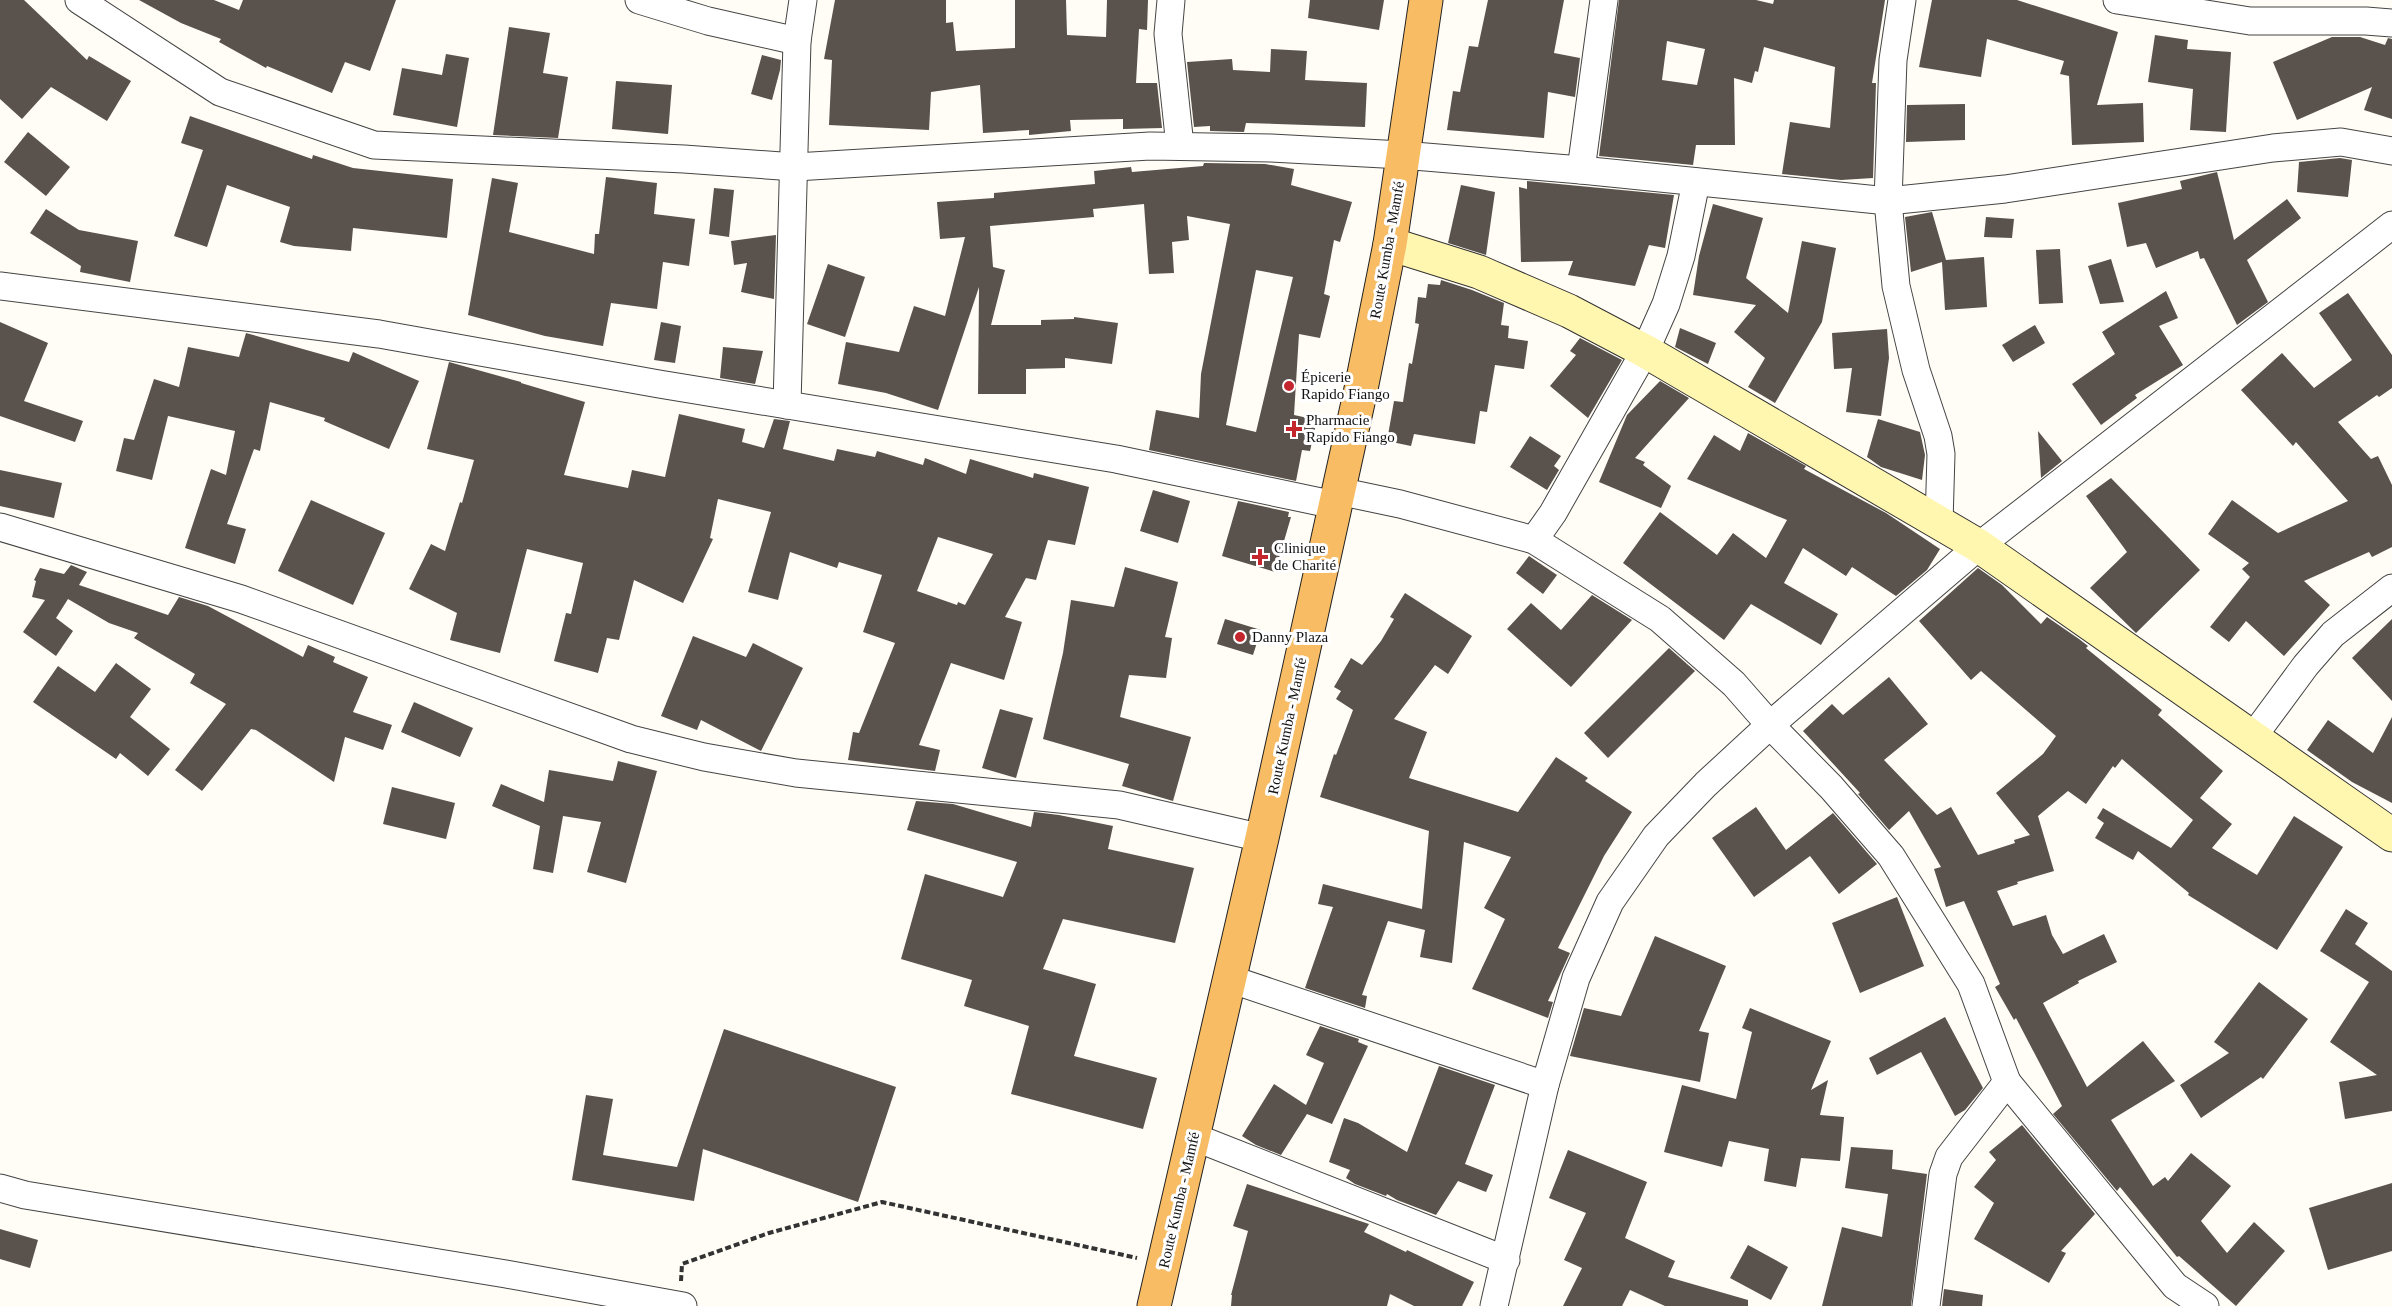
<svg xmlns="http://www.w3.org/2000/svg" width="2392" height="1306" viewBox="0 0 2392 1306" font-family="'Times New Roman',serif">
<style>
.building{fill:#5a524d;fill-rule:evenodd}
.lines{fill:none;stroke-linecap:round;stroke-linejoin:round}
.minor-casing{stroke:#444;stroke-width:29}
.secondary-casing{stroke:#333;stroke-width:35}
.trunk-casing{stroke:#222;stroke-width:35}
.path{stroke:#333;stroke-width:4;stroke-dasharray:6 3;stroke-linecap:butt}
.minor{stroke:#fff;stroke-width:27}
.secondary{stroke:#fff6b0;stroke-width:33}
.trunk{stroke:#f7bc64;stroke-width:33}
.poi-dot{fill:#c4262e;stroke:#fff;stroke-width:2}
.labels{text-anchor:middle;stroke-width:6;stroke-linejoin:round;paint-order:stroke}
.street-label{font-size:15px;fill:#111;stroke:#fff}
.poi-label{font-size:15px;fill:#111;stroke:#fff;text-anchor:start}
</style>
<rect width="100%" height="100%" fill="#fffdf5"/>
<g class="building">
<path d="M0,0H24L87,60L89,56L131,81L107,121L51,87L22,119L0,99Z"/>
<path d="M139,0H214L239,10L243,0H396L370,71L345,62L332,93L267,66L266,68L219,42L221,39L181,23Z"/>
<path d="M835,0H946V23L953,22L956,51L1015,48V0H1066L1067,35L1106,37L1107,0H1148L1147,30L1139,29L1136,83H1157L1162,128L1123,129V119L1070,120L1071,131L1029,135V130L983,133L980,85L931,92L929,130L829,125L832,60L824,59Z"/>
<path d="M1310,0H1384L1379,30L1308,18Z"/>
<path d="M1488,0H1564L1554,53L1580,58L1575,97L1548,92L1544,138L1447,130L1453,91L1460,92L1469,46L1478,47Z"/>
<path d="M1619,0H1756L1773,4L1774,0H1885L1872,83H1876L1873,178L1841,180L1782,174L1790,122L1830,128L1835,67L1764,47L1758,72L1755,71L1752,83L1734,78L1735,145H1696L1693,165L1599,156ZM1667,41L1705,49L1697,85L1662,80Z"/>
<path d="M1932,0H2017L2118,32L2097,105L2143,103L2144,142L2072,145L2069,76L2060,74L2064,61L1987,39L1981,77L1919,67Z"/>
<path d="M509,27L550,33L543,73L568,77L558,138L493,135Z"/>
<path d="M2155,35L2188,40L2187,49L2231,52L2226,132L2190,130L2193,89L2148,82Z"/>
<path d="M2332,37H2360L2385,45L2388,38L2392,39V119L2364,110L2372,87L2297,120L2273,62Z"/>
<path d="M1271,49L1307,51L1305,80L1367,83L1365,127L1246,123L1244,132L1210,131V126L1194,127L1187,62L1232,59L1233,70L1270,72Z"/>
<path d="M446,54L469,58L457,127L393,115L402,68L442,75Z"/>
<path d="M762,55L781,60L780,70L772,100L751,94Z"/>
<path d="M616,81L672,85L668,134L612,129Z"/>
<path d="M1965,104V140L1906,142L1907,105Z"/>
<path d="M190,116L312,159L313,155L353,168L453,179L447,238L353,228L351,251L294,246L280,242L290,207L227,185L207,247L174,236L203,150L181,143Z"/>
<path d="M28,132L70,167L46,196L4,162Z"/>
<path d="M2340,158L2352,160L2348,197L2297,192L2299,162Z"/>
<path d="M1204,163L1265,164L1294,169L1291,185L1352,202L1340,242L1334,240L1324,294L1330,296L1320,338L1299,334L1294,415L1317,420L1310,451L1302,450L1296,481L1149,450L1156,410L1199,418L1201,374L1230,224L1187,216L1189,240L1172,242L1174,273L1149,274L1144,204L1093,209L1094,217L990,226L993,267L1005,270L991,325H1041V320L1074,319V317L1118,323L1112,364L1065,358V368L1026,369V394H978L979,287L938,410L886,393L838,384L846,342L899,352L914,306L945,316L965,237L940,239L937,202L994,198V193L1095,184L1094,171L1131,167L1132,172L1203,166ZM1256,270L1293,277L1256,432L1226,425Z"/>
<path d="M2217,172L2234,240L2287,199L2301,218L2247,260L2268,302L2237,325L2204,258L2200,259L2198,251L2156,268L2146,243L2127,247L2118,203L2182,189L2180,181Z"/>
<path d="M606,177L657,183L654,214L695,219L689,266L663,262L657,309L611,303L603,346L545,336L468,315L492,178L518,183L509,232L594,254L595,234H599Z"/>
<path d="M1527,181L1674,195L1665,248L1649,245L1635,286L1568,275L1573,261L1521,262L1519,187L1527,189Z"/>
<path d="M1461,185L1495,192L1486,255L1448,243Z"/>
<path d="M714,188L734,190L729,237L709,234Z"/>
<path d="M1713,204L1763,218L1746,278L1788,313L1802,241L1836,248L1822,322L1775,403L1748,387L1765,358L1734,332L1756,305L1693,295L1699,256Z"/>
<path d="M46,209L79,230L138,241L130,282L80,272L81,266L30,233Z"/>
<path d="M1932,212L1946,260L1984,257L1987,307L1945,310L1942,262L1911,272L1905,217Z"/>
<path d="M1986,217L2014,219L2012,238L1984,237Z"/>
<path d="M776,235L774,299L741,292L747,263L734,265L731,241Z"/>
<path d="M2060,249L2063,303L2039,304L2036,250Z"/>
<path d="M2111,259L2124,302L2100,304L2088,266Z"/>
<path d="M828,264L865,277L845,337L807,324Z"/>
<path d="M1441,280L1472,290L1504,303L1501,325L1509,326L1508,338L1528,341L1524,369L1495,365L1487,412L1480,411L1475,444L1414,434L1411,446L1387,441L1394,401L1403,402L1409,363L1412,364L1419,324L1415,323L1418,297L1426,298L1428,284L1440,285Z"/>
<path d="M2166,291L2178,318L2159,326L2183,365L2135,395L2137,398L2101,425L2072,384L2115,354L2102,332Z"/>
<path d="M2348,293L2392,355V388L2379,397L2377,395L2338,422L2371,459L2378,456L2392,485V547L2372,557L2369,552L2304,581L2330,605L2284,656L2246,621L2229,642L2210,627L2250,577L2242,569L2249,563L2208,534L2232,500L2278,533L2348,501L2296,442L2293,446L2241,390L2282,353L2314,388L2352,360L2319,313Z"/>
<path d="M0,322L48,343L24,401L83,421L75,442L0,416Z"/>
<path d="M661,322L681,326L675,363L654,360Z"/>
<path d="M2035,325L2045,343L2013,362L2002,345Z"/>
<path d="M1680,328L1716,343L1708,364L1675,347Z"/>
<path d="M1887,329L1889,358L1881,416L1846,412L1852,368L1834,369L1832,333Z"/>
<path d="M246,333L349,362L353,352L419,381L389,449L324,421L325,418L270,402L260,451L254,449L227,524L246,529L235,564L185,548L211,469L226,475L235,431L168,416L152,480L116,471L124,438L134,440L154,379L179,387L188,347L239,357Z"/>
<path d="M1580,338L1622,360L1588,418L1550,386L1576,355L1570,351Z"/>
<path d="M723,347L763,351L755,384L720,378Z"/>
<path d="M449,362L521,382V383L585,402L564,475L628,488L632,470L665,477L679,414L745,429L742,442L764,448L774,419L790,421L783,449L834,461L837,449L875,457L877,451L923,465L925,458L966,474L970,459L1033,478L1034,473L1089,487L1075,545L1048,540L1036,580L1026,578L1005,617L1022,622L1004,680L951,663L919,745L940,750L935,771L848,760L853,732L859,733L895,643L863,632L882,575L839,562L837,568L790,552L778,600L748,592L771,512L718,499L710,538L713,539L683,603L634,580L619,640L607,638L598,673L554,661L566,613L571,614L583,563L527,549L500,653L450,640L457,613L409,589L431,544L445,551L460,502L462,503L474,460L427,449ZM938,537L993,554L965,605L958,602L957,605L917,591Z"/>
<path d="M1660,381L1689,398L1635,458L1645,462L1643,465L1671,486L1661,508L1599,482L1627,415Z"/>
<path d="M1878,419L1920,432L1925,455L1922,480L1881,467L1867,457Z"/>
<path d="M2038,431L2062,461L2041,478Z"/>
<path d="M1748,433L1806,466L1804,469L1886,513L1940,549L1927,570L1896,596L1852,567L1846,576L1803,548L1784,583L1838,614L1821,645L1751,604L1724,640L1623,563L1660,512L1717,555L1733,533L1766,558L1787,520L1687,479L1714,435L1740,451Z"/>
<path d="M1530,436L1561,456L1554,466L1559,470L1547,490L1510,467Z"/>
<path d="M0,470L62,483L54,518L0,506Z"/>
<path d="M2111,478L2200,570L2136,633L2090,588L2127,552L2086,496Z"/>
<path d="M1153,490L1190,501L1178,543L1140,531Z"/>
<path d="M311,500L385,533L353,605L278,571Z"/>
<path d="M1238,501L1289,512L1288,517H1291L1275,572L1222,556Z"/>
<path d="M1529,556L1557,575L1543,594L1516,573Z"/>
<path d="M71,565L87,572L79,585L168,615L179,597L208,606L303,657L308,645L335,657L333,662L368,677L353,712L392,725L383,750L345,737L334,782L256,730L251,729L202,791L175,770L226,704L190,683L195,674L134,638L138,633L109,623L68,599L56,618L73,631L56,656L23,632L45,600L32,597L36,581L34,580L40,568L64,574Z"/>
<path d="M1125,567L1178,582L1165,637L1172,638L1166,678L1129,675L1120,717L1191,737L1173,801L1122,786L1129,764L1043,739L1063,653L1071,600L1114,607Z"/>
<path d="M1978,568L2002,585L2041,624L2047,617L2079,639L2088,646L2086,648L2162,710L2158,715L2223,771L2200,798L2232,824L2212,848L2257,875L2294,816L2343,847L2277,950L2188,895L2189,893L2138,851L2133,860L2095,838L2104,823L2097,818L2103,808L2171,848L2193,820L2122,759L2115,768L2113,766L2086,804L2068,791L2038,816L2054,871L2017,882L2018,884L1997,891L2013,926L2046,915L2052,935L2063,954L2104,934L2117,962L2078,981L2079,983L2043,1003L2087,1087L2143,1041L2175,1081L2111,1120L2153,1186L2165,1177L2168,1181L2191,1153L2231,1186L2201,1221L2227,1253L2254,1222L2285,1251L2236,1306L2179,1256L2177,1257L2120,1187L2117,1191L2053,1114L2062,1106L2016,1018L2014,1020L1995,987L2000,984L1964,901L1946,907L1934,869L1941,867L1909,811L1889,830L1858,794L1860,793L1803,731L1832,704L1843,715L1889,677L1928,724L1884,760L1937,815L1951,807L1978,855L2015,843L2014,840L2030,835L1996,793L2043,754L2056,736L1981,671L1971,680L1919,621Z"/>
<path d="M1405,593L1472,636L1448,674L1435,665L1394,719L1427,732L1409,778L1518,812L1556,757L1588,778L1585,781L1632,812L1604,856L1558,948L1570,953L1548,1001L1553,1002L1548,1018L1472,989L1505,919L1484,908L1511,857L1464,842L1452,963L1420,957L1425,930L1388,921L1362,995L1367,996L1365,1008L1305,988L1333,907L1318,904L1323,884L1422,909L1429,831L1320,797L1334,754L1336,755L1353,710L1336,699L1341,691L1334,687L1351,658L1362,665L1381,641L1394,619L1390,617Z"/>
<path d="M1592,595L1632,620L1571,687L1507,629L1531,603L1561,630Z"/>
<path d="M1225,619L1261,630L1253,655L1217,644Z"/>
<path d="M2392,619V701L2352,658Z"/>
<path d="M693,636L746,657L753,643L803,668L761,751L701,720L697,730L661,716Z"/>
<path d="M1669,648L1695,671L1608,758L1584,733Z"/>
<path d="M116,663L151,689L130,717L170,749L148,776L120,753L116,759L33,702L58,666L95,692Z"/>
<path d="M414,702L473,728L460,757L401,732Z"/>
<path d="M1000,709L1033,718L1016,778L982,768Z"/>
<path d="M2392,717V803L2352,782L2307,750L2328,720L2373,753Z"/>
<path d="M618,761L657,771L626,883L587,872L601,822L563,816L553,873L533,869L540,826L492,806L501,784L544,802L549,770L613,781Z"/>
<path d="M392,787L455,803L446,839L383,824Z"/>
<path d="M916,801L953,804L1031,827L1034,812L1059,815L1113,826L1108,849L1194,868L1175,943L1063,919L1043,969L1096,984L1074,1056L1157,1078L1143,1129L1011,1094L1029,1026L964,1006L972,980L901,959L925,874L1003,897L1017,862L907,830Z"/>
<path d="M1756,807L1786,850L1833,813L1877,864L1839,894L1810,856L1754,897L1712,838Z"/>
<path d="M1897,897L1924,966L1860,993L1832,923Z"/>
<path d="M2346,909L2368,923L2355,944L2392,971V1111L2345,1119L2339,1082L2377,1075L2330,1042L2369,982L2320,951Z"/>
<path d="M1655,936L1726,966L1699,1031L1709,1033L1700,1082L1570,1056L1584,1008L1621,1016Z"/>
<path d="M2259,982L2308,1019L2263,1079L2261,1077L2201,1118L2180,1085L2229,1053L2214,1042Z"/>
<path d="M1750,1008L1831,1041L1811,1090L1828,1080L1820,1115L1844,1117L1840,1161L1801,1158L1796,1187L1764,1181L1769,1149L1729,1141L1722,1167L1664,1152L1682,1085L1736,1099L1752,1032L1742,1028Z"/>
<path d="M1945,1017L1983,1088L1965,1110L1955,1116L1921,1052L1877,1075L1869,1058Z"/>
<path d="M1320,1026L1359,1039L1358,1042L1368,1046L1332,1124L1307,1114L1281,1155L1256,1145L1242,1136L1274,1084L1306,1105L1324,1063L1306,1055Z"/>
<path d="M724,1029L896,1087L858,1202L703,1149L694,1201L572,1180L586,1095L613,1099L603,1155L677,1167Z"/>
<path d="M1439,1066L1495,1085L1465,1164L1493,1175L1486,1192L1458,1181L1436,1215L1397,1200L1387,1194L1386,1196L1355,1184L1346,1178L1350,1170L1329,1162L1344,1118L1358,1123L1407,1152Z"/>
<path d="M2022,1125L2095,1214L2061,1251L2066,1253L2049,1283L1974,1239L1994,1203L1974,1187L1996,1160L1989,1152Z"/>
<path d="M1851,1147L1893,1150L1892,1169L1927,1174L1911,1306H1822L1842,1227L1882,1237L1888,1194L1845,1188Z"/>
<path d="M1568,1150L1647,1182L1625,1238L1675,1261L1668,1277L1748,1300V1306H1665L1630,1290L1622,1306H1563L1582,1268L1564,1260L1586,1213L1549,1198Z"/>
<path d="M2392,1183V1251L2328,1270L2309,1208Z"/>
<path d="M1247,1184L1369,1224L1364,1232L1406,1252L1407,1250L1474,1282L1462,1306H1414L1390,1294L1387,1306H1231L1232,1295H1231L1248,1231L1233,1226Z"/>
<path d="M0,1229L38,1240L30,1268L0,1259Z"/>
<path d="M1748,1245L1788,1267L1771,1300L1730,1278Z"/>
<path d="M1944,1289L1983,1295L1982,1306H1942Z"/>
</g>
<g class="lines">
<g class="minor-casing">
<g id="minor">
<path d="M79,0L220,92L374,145L684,159L795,167L1150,146L1271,148L1402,155L1581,170L1888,201L2005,189L2273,148L2341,142L2392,151"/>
<path d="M639,0L708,21L797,41"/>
<path d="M1171,0L1168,34L1180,146"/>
<path d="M1902,0L1893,60L1888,201L1896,286L1916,370L1938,436L1941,454L1939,523"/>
<path d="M2117,0L2250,21H2366L2392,23"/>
<path d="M1581,170L1604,0"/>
<path d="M0,286L379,334L659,384L1116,459L1335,505"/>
<path d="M787,405L797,41L803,0"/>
<path d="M1338,491L1400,504L1534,540L1660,619L1734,684L1770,725L1831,787L1891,856L1971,984L2007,1082L1949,1157L1943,1174L1926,1306"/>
<path d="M0,527L241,599L631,739L704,757L796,773L1119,805L1262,838"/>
<path d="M1534,540L1553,513L1645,351L1666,304L1681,256L1696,182"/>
<path d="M2252,738L2306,665L2333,634L2392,588"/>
<path d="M1230,979L1545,1085"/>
<path d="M2007,1082L2175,1286L2205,1306"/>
<path d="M1194,1137L1506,1260"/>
<path d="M0,1188L25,1195L506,1274L683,1306"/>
<path d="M1494,1306L1545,1085L1576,978L1610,902L1656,836L1706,784L1770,725L1979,546L2392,225"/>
</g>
</g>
<g class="secondary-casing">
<path id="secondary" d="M1390,244L1479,272L1569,311L1645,351L1979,546L2392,835"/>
</g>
<g class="trunk-casing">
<path id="trunk" d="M1154,1306L1262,838L1361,389L1390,244L1426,0"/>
</g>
<path class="path" d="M681,1281L682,1264L769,1233L882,1202L1137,1258"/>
<use href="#minor" class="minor"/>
<use href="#secondary" class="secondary"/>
<use href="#trunk" class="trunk"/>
</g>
<g class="poi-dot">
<circle cx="1289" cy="386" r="6"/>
<path d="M1291 420h6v6h6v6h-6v6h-6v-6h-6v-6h6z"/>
<path d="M1257 548h6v6h6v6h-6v6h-6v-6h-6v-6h6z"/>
<circle cx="1240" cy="637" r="6"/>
</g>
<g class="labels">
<g class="street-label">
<text transform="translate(1387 250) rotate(-80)" y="5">Route Kumba - Mamfé</text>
<text transform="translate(1287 726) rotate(-78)" y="5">Route Kumba - Mamfé</text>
<text transform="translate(1179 1200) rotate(-77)" y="5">Route Kumba - Mamfé</text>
</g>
<g class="poi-label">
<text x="1301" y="382">Épicerie<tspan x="1301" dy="17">Rapido Fiango</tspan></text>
<text x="1306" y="425">Pharmacie<tspan x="1306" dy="17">Rapido Fiango</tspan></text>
<text x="1274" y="553">Clinique<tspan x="1274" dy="17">de Charité</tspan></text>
<text x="1252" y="642">Danny Plaza</text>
</g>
</g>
</svg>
